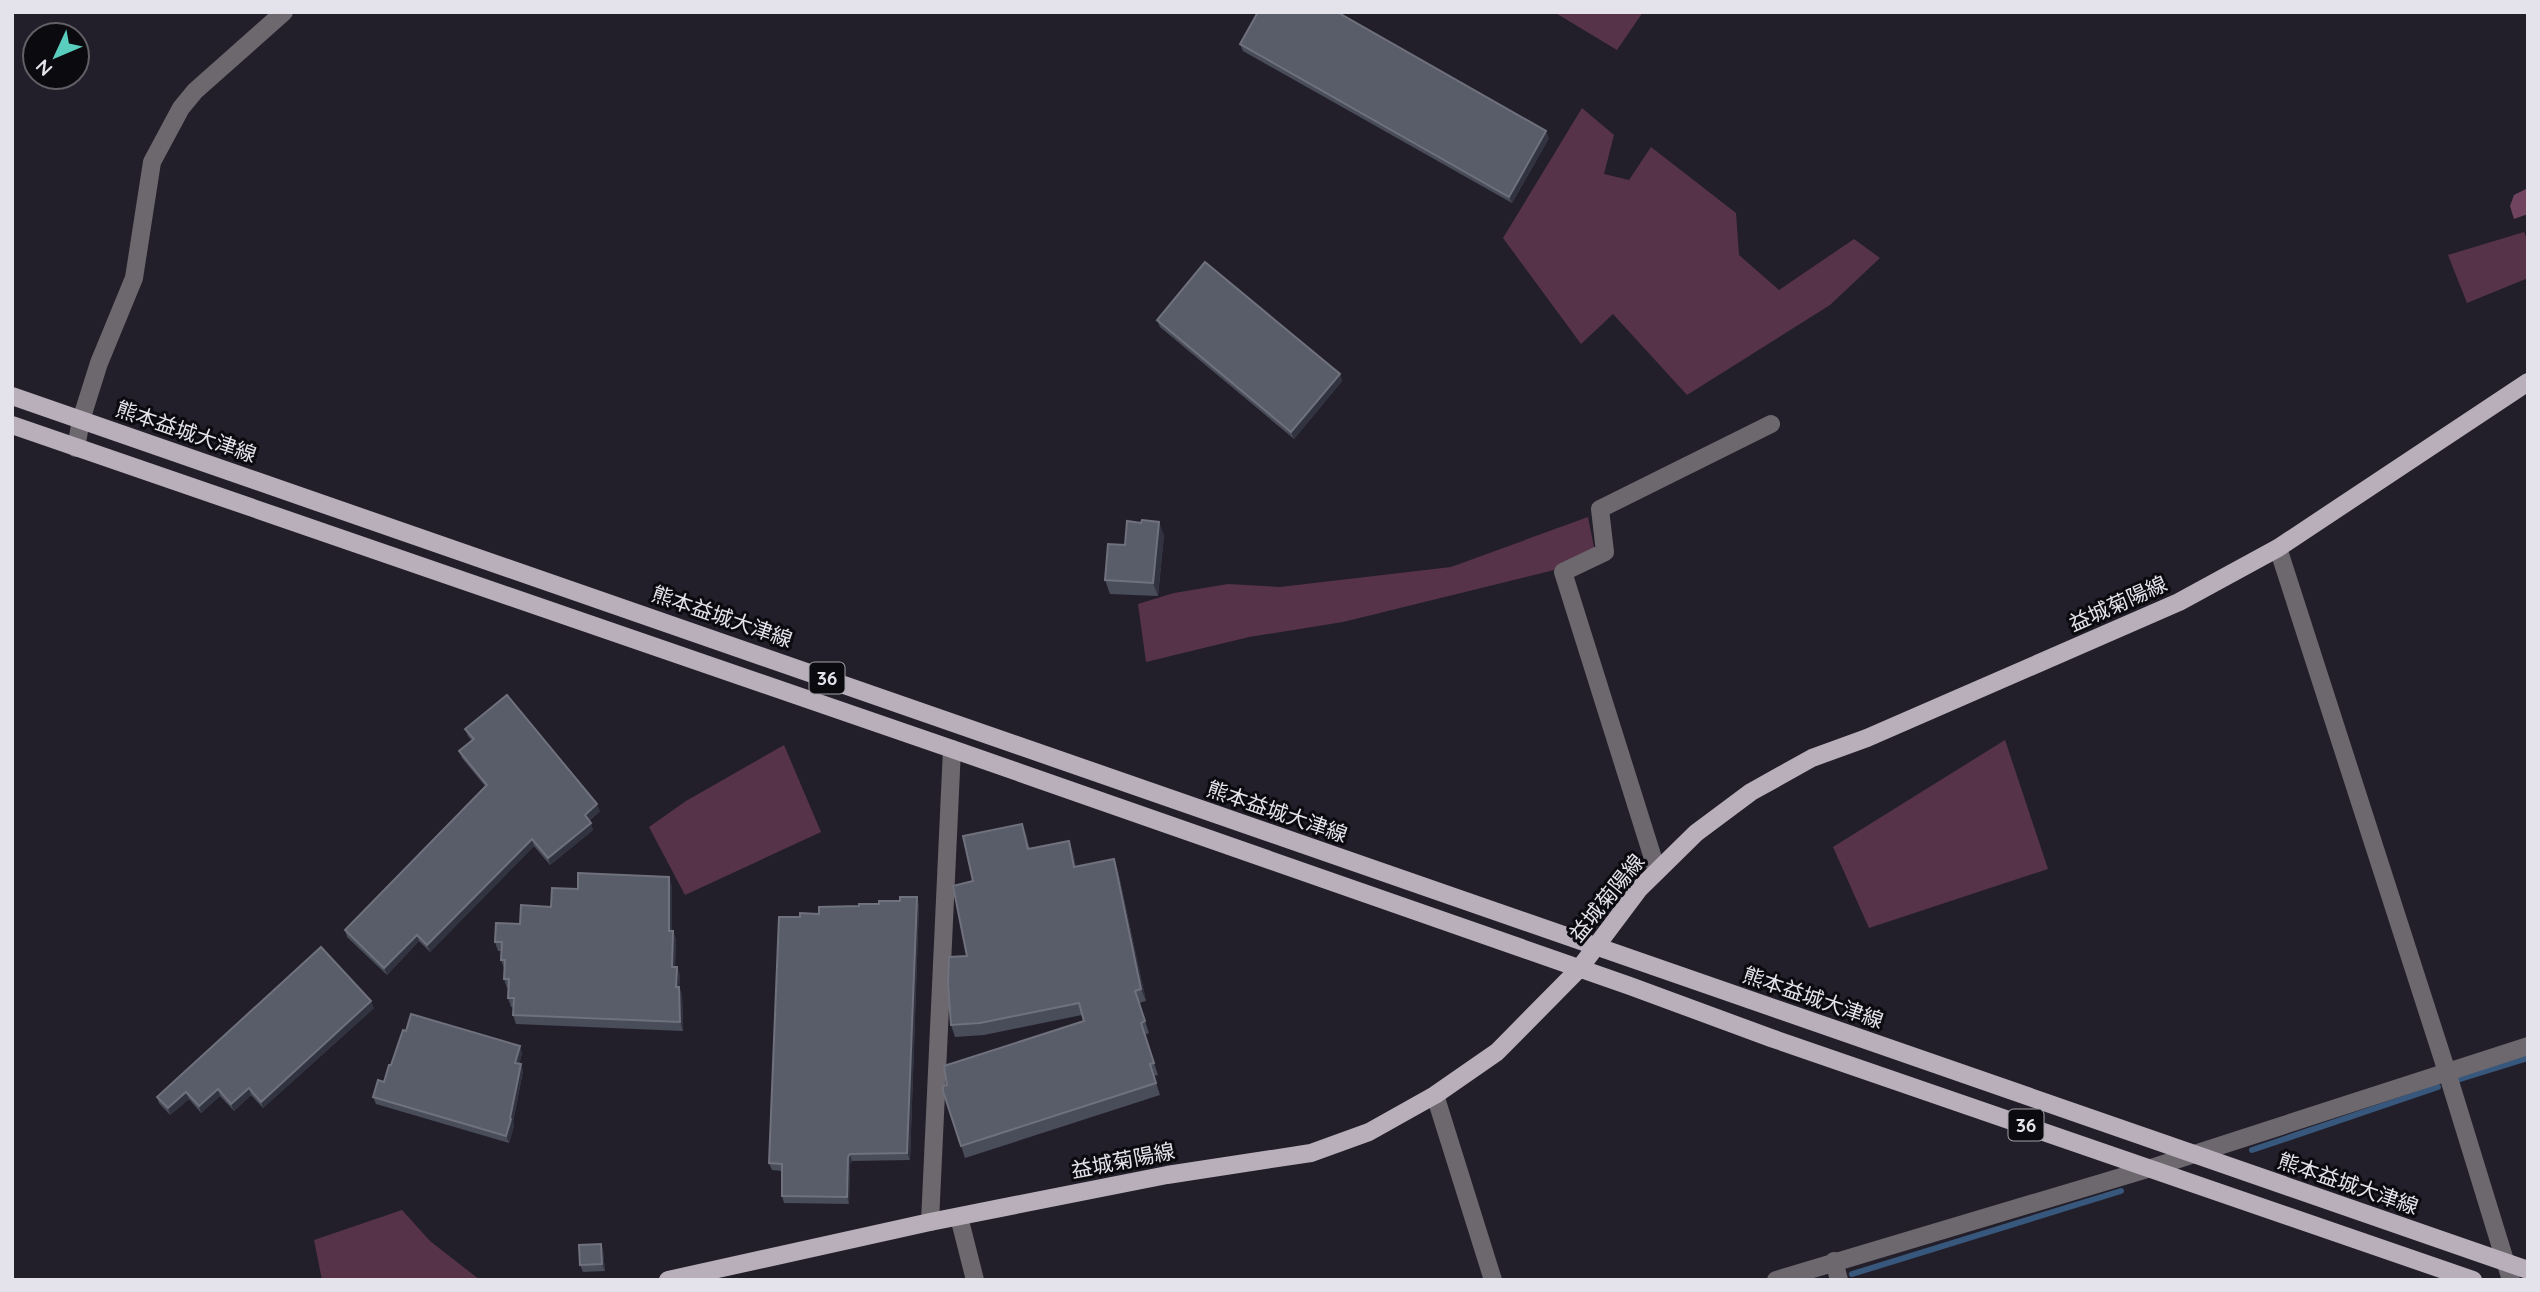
<svg xmlns="http://www.w3.org/2000/svg" width="2540" height="1292" viewBox="0 0 2540 1292" font-family="Quicksand,'Noto Sans JP',sans-serif">
<style>
.green{fill:#563349}
.forest{fill:#70445f}
.lines{fill:none;stroke-linecap:round;stroke-linejoin:round}
.stream{stroke:#37587c;stroke-width:6}
.minor{stroke:#6d686e;stroke-width:18}
.major{stroke:#b9afbb;stroke-width:18}
.wall{fill:#494c59}
.shaded-wall{fill:#323340}
.building{fill:#595c69;stroke:#6f717d;stroke-width:2}
.labels{text-anchor:middle;stroke-width:6;stroke-linejoin:round;paint-order:stroke}
.shield{fill:#0b0a0f;stroke:#a3a1a8;stroke-width:2}
.shield-label{font-size:19px;font-weight:bold;fill:#e4e2ea}
.street-label{font-size:21px;fill:#e4e2ea;stroke:#0b0a0f}
</style>
<rect width="100%" height="100%" fill="#221f2b"/>
<g class="green">
<path d="M1554,12H1643L1617,50Z"/>
<path d="M1582,108L1614,135L1604,174L1629,180L1651,147L1736,213L1739,255L1779,290L1854,239L1880,258L1830,305L1687,395L1613,314L1581,344L1503,238Z"/>
<path d="M2524,232L2528,242V278L2467,303L2448,255Z"/>
<path d="M1588,517L1595,552L1554,570L1343,622L1249,637L1146,662L1138,604L1174,593L1228,584L1280,587L1451,567Z"/>
<path d="M2005,740L2048,869L1869,928L1833,847Z"/>
<path d="M784,745L821,832L685,895L649,827L686,801Z"/>
<path d="M402,1210L430,1241L480,1280H322L314,1240Z"/>
</g>
<path class="forest" d="M2528,188V214L2514,219L2510,206L2514,195Z"/>
<g class="lines">
<g class="stream">
<path d="M2457,1080L2528,1058"/>
<path d="M2252,1150L2438,1087"/>
<path d="M1852,1274L2121,1191"/>
</g>
<g class="minor">
<path d="M76,448L81,420L99,363L134,278L152,162L181,108L195,91L284,12"/>
<path d="M2278,548L2447,1072L2511,1280"/>
<path d="M1657,871L1563,572L1605,552L1600,509L1771,424"/>
<path d="M1435,1095L1493,1280"/>
<path d="M959,1217L975,1280"/>
<path d="M930,1222L952,749"/>
<path d="M1834,1261L1839,1280"/>
<path d="M1776,1280L2151,1168L2528,1046"/>
</g>
<g class="major">
<path d="M12,396L2528,1270"/>
<path d="M12,425L952,749L1630,986L1771,1038L2473,1280"/>
<path d="M668,1280L930,1222L1167,1175L1311,1153L1369,1132L1435,1095L1497,1052L1579,969L1639,889L1696,833L1751,792L1812,758L1867,738L2179,602L2278,548L2528,382"/>
</g>
</g>
<g class="wall">
<path d="M1240,44L1549,138L1512,203L1243,51Z"/>
<path d="M1157,320L1340,374L1342,381L1294,439L1160,327Z"/>
<path d="M1164,535L1158,596L1110,594L1105,580L1125,545Z"/>
<path d="M465,729L600,811L589,821L593,830L550,865L534,846L430,952L419,941L387,975L347,937L345,930L485,786L462,758L459,751L472,741L468,736Z"/>
<path d="M1022,824L1030,849L1069,841L1073,853L1076,867L1114,859L1118,871L1146,1001L1139,1003L1149,1033L1145,1035L1158,1075L1154,1076L1160,1095L965,1158L961,1146L1084,1021L1082,1015L984,1035L955,1037L951,1025L967,956Z"/>
<path d="M672,886V931L676,939L675,967H677L680,976L679,987L682,995L683,1031L516,1024L513,1015V1007H511L508,998L509,988H507L504,979V968L501,960V951H498L495,942L520,924L551,907L578,889Z"/>
<path d="M879,904H919L910,1160L852,1161L850,1164L849,1204L784,1203L782,1196V1171L772,1170L769,1163L800,917L859,906Z"/>
<path d="M374,1008L263,1108L251,1095L234,1111L220,1096L201,1113L189,1099L170,1115L159,1103L157,1097Z"/>
<path d="M520,1046L522,1053L519,1064L523,1071L513,1122L514,1126L509,1143L376,1104L373,1097L384,1082Z"/>
<path d="M601,1244L603,1251L605,1271L583,1272L580,1265Z"/>
</g>
<g class="shaded-wall">
<path d="M1546,131L1549,138L1512,203L1509,197Z"/>
<path d="M1340,374L1342,381L1294,439L1291,432Z"/>
<path d="M1159,522L1164,535L1158,596L1153,583Z"/>
<path d="M597,804L600,811L587,822L585,815Z"/>
<path d="M591,823L593,830L550,865L548,858Z"/>
<path d="M1022,824L1027,836L1032,861L1028,849Z"/>
<path d="M532,839L534,846L430,952L427,945Z"/>
<path d="M1069,841L1073,853L1079,879L1074,867Z"/>
<path d="M1114,859L1118,871L1146,1001L1141,989Z"/>
<path d="M669,877L672,886V940L669,931Z"/>
<path d="M917,897L919,904L910,1160L907,1153Z"/>
<path d="M673,931L676,939L675,976L672,967Z"/>
<path d="M417,935L419,941L387,975L384,968Z"/>
<path d="M677,967L680,976L679,987L682,995L683,1031L680,1022L676,987Z"/>
<path d="M371,1001L374,1008L263,1108L261,1102Z"/>
<path d="M520,1046L522,1053L518,1070L515,1063Z"/>
<path d="M521,1064L523,1071L513,1122L514,1126L509,1143L506,1136Z"/>
<path d="M249,1088L251,1095L234,1111L231,1104Z"/>
<path d="M218,1089L220,1096L201,1113L199,1106Z"/>
<path d="M186,1092L189,1099L170,1115L168,1108Z"/>
<path d="M850,1154L852,1161L850,1164L849,1204L847,1197L848,1157Z"/>
<path d="M601,1244L603,1251L605,1271L602,1264Z"/>
</g>
<g class="building">
<path d="M1258,12H1337L1546,131L1509,197L1240,44Z"/>
<path d="M1205,262L1340,374L1291,432L1157,320Z"/>
<path d="M1142,520L1159,522L1153,583L1105,580L1108,544L1125,545L1127,521L1141,523Z"/>
<path d="M507,695L597,804L585,815L591,823L548,858L532,839L427,945L417,935L384,968L345,930L487,785L459,751L474,739L465,729Z"/>
<path d="M1022,824L1028,849L1069,841L1074,867L1114,859L1141,989L1135,991L1145,1021L1141,1023L1154,1063L1150,1064L1156,1083L961,1146L943,1091V1086L947,1085L944,1066L1084,1021L1079,1003L980,1023L951,1025L948,983L949,957L967,956L953,886L973,881L963,836Z"/>
<path d="M578,873L669,877V931H673L672,967H677L676,987H679L680,1022L513,1015L514,998H508L509,979H504L505,960H501L502,942H495L496,923L520,924L521,905L551,907L552,888L578,889Z"/>
<path d="M900,897H917L907,1153L850,1154L848,1157L847,1197L782,1196V1164L769,1163L779,917H800V913L819,914V907L859,906V904H879V901H900Z"/>
<path d="M321,947L371,1001L261,1102L249,1088L231,1104L218,1089L199,1106L186,1092L168,1108L157,1097Z"/>
<path d="M411,1014L520,1046L515,1063L521,1064L510,1118L511,1119L506,1136L373,1097L378,1080L384,1082L389,1065H391L403,1030L406,1031Z"/>
<path d="M601,1244L602,1264L580,1265L579,1245Z"/>
</g>
<g class="labels">
<g class="shield">
<rect x="809.5" y="662.5" width="35" height="31" rx="5"/>
<rect x="2008.5" y="1109.5" width="35" height="31" rx="5"/>
</g>
<g class="shield-label">
<text x="827" y="685">36</text>
<text x="2026" y="1132">36</text>
</g>
<g class="street-label">
<text transform="translate(186 432) rotate(19)" y="7">熊本益城大津線</text>
<text transform="translate(2118 604) rotate(-24)" y="7">益城菊陽線</text>
<text transform="translate(722 617) rotate(19)" y="7">熊本益城大津線</text>
<text transform="translate(1277 812) rotate(19)" y="7">熊本益城大津線</text>
<text transform="translate(1607 898) rotate(-51)" y="7">益城菊陽線</text>
<text transform="translate(1813 998) rotate(19)" y="7">熊本益城大津線</text>
<text transform="translate(1123 1161) rotate(-11)" y="7">益城菊陽線</text>
<text transform="translate(2348 1184) rotate(19)" y="7">熊本益城大津線</text>
</g>
</g>
<rect width="2540" height="1292" fill="none" stroke="#e4e2ea" stroke-width="28"/>
<g transform="translate(56 56) rotate(226)"><circle r="33" fill="#0b0a0f" stroke="#626067" stroke-width="2"/>
<path d="M0-5L12 26L0 18L-12 26Z" fill="#59cebe"/>
<text y="-10" font-size="19" font-weight="bold" text-anchor="middle" fill="#e4e2ea">N</text>
</g>
</svg>
